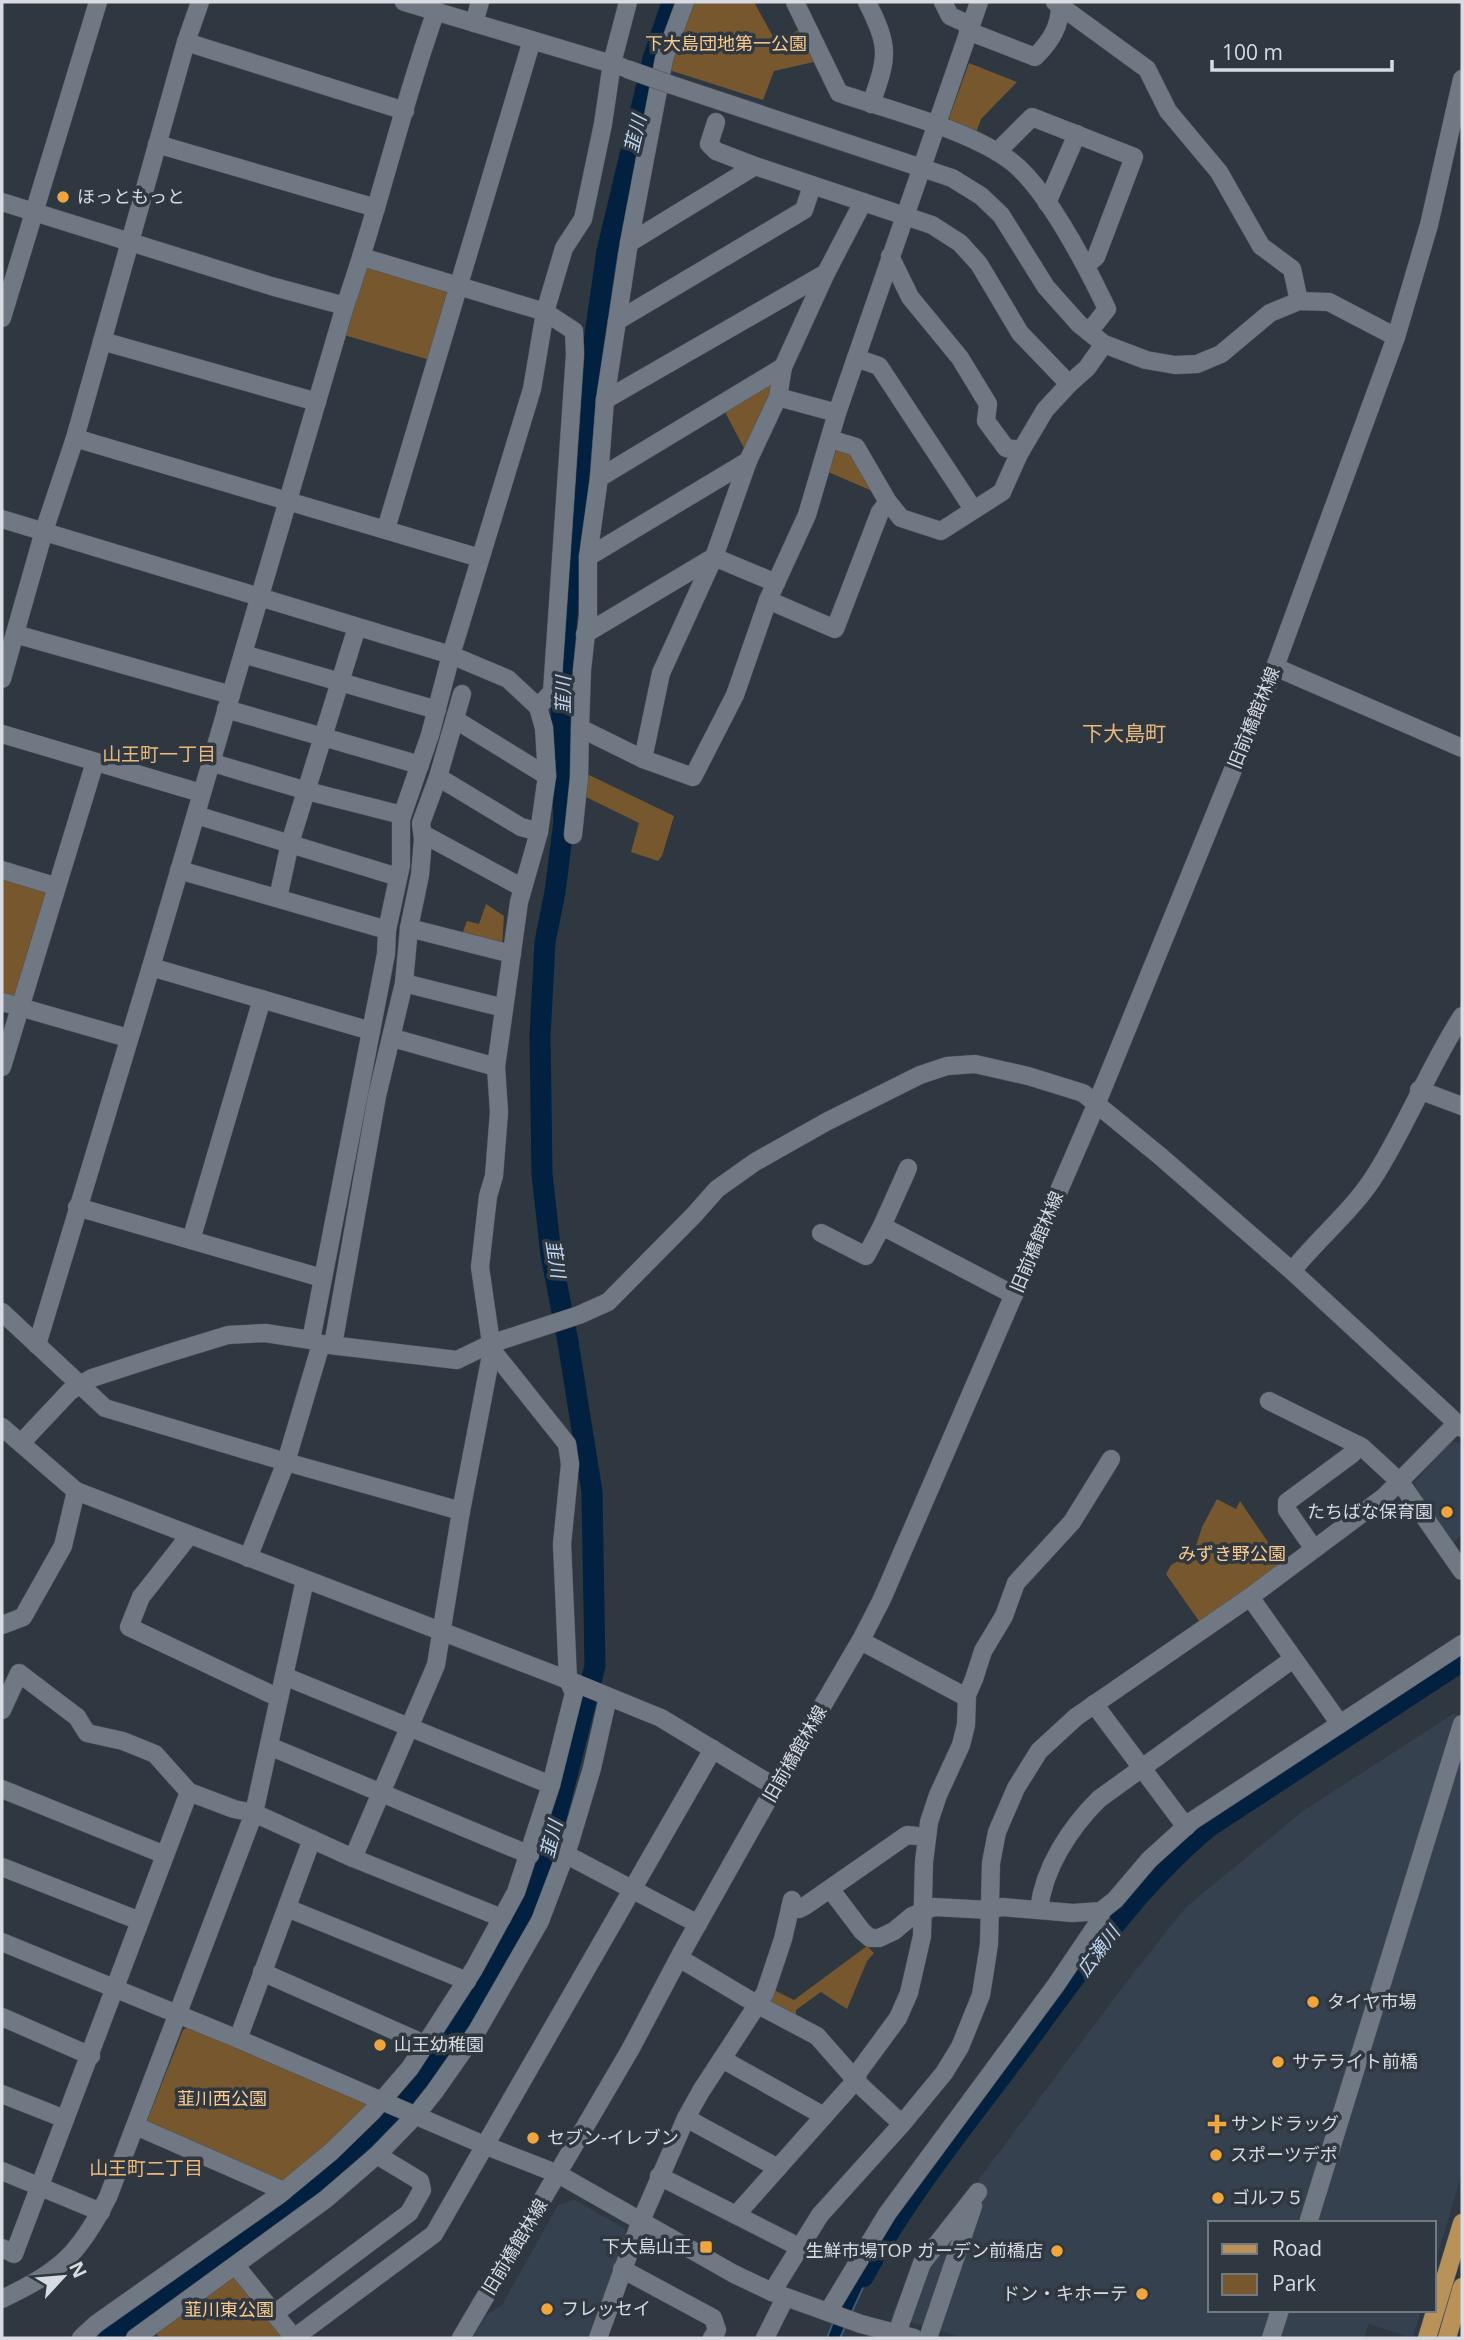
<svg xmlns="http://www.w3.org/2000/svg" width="1464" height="2340" viewBox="0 0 1464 2340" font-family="'Open Sans','Noto Sans JP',sans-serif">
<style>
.built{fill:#35414f}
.green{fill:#77572d}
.water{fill:#022040;stroke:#425871;stroke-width:2}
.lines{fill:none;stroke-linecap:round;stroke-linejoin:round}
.river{stroke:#022040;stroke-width:21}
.minor-casing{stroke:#4d535b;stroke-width:19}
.major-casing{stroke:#4d535b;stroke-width:19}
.minor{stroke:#707883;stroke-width:18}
.major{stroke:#b9925a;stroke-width:18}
.minor-bridge-casing{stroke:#4d535b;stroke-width:19;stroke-linecap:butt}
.minor-bridge{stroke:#707883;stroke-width:18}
.poi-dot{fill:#f0a63e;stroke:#2f3740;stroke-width:2.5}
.labels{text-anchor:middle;stroke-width:7;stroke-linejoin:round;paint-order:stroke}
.park-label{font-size:18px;fill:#fbcb8e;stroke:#2f3740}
.poi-label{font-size:18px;fill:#d8dce2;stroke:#2f3740;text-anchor:start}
.street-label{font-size:18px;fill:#d8dce2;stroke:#2f3740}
.water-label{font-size:19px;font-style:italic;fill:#bfd7f3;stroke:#2f3740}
.neighbourhood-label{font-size:19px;fill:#ecb97a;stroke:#2f3740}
.quarter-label{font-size:21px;fill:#ecb97a;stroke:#2f3740}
</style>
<rect width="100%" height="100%" fill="#2f3740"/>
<g class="built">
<path d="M1450,1442L1462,1443V1534L1454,1543L1417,1491L1414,1483Z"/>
<path d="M1453,1714L1462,1716V2173L1434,2267V2223H1210V2310H1421L1413,2338L1369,2324L1364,2338H964L891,2316L917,2262L1128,1980L1186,1907L1303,1811Z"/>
<path d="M575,2200L624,2228L628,2238L594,2338H473L486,2315L502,2305L558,2205Z"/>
</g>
<g class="green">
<path d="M688,2H754L776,42L802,28L818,61L774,71L763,100L666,69Z"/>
<path d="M969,63L1017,82L981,119L976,133L952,123L949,118Z"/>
<path d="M369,264L446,288L449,297L430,360L344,335L363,268Z"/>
<path d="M768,381L774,388L745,450L724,410Z"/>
<path d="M840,448L850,452L877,493L828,472L836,451Z"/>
<path d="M585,773L674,816L662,856L658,861L631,852L639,823L582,795Z"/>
<path d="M2,876L45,889L48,894L17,995L10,999L2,997Z"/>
<path d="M486,904L504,916L502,945L461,937L467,921L479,924Z"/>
<path d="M1217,1499L1236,1509L1240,1501L1282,1563L1201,1624L1166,1574L1171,1565L1194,1552L1202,1527Z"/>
<path d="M867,1946L874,1953L867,1961L847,2009L821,1992L796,2010V2018L773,2005L768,1996L772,1989L794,2000Z"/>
<path d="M190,2026L367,2101L369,2108L283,2182L151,2129L147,2121L183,2030Z"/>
<path d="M231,2276L239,2277L283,2338H162L157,2335L158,2327Z"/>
</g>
<path class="water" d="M874,2247L877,2257L840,2338H827L843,2297Z"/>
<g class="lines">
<g class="river">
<path d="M863,2277C906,2197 964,2126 1018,2054C1078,1974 1132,1890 1210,1826L1462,1661"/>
<path d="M108,2338L309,2193L373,2136L443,2052L477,2001L522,1923L539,1884L595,1666L592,1492L568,1342L551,1255L542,1174L540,1036L545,942L555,892L564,821L561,728L563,661L585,405L607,251L653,59L672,2"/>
</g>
<g class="minor-casing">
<g id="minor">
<path d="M404,2L622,67"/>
<path d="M685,2L664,59L629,243L605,400L599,478L588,557V615L582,670L580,728L643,759L693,777L735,695L768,600L807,515L837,413L979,2"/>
<path d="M795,2L839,93C889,110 966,129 1008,159C1045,185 1087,267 1107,309L1089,332"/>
<path d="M867,2C890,48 888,56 871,104"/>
<path d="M943,2L950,16L970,25"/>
<path d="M1055,2L1147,69L1168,111L1219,172L1261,246L1292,269L1299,301"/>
<path d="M474,23L480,2"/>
<path d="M968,31L1035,57C1051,41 1061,26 1060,2"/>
<path d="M186,42L405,111"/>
<path d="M669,84L952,178L981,196L1001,215L1046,287L1079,324L1104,344L1146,360L1175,365L1197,364L1221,354L1270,313L1299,301L1329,302L1396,337"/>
<path d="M716,122L709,144L716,151L755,166"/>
<path d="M157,144L376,208"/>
<path d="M997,152L1032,117L1134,157L1096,257L1086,265"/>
<path d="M2,202L271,286L345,306"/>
<path d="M1047,203L1077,134"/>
<path d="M629,243L755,166L932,225L960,243L979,264L1020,333L1069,384"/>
<path d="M890,256L910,297L960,358L988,404L986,421L1006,448L1021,450"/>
<path d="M362,257L545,312L574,331L575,354L552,692L538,707"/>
<path d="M2,318L98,2"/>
<path d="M617,321L804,210L812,186"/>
<path d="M102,341L317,402"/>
<path d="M856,358L879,366L973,509"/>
<path d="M778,397L837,413"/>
<path d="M605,400L826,273"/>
<path d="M75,438L480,558"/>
<path d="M830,439L856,447L888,502"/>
<path d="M599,478L783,367"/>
<path d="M2,519L451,655L508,679L538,707L544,728L547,776L539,832L519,902L496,1067L499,1112L494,1176L488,1196L480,1267L492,1350L567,1444L570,1464L562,1544L568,1680L574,1693L551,1785L516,1892L474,1969L410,2068L372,2112L331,2152L279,2195L96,2324L81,2338"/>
<path d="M386,529L532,40"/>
<path d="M588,557L748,461"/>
<path d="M768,600L835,629L880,512L888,502L901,518L941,531L1002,492L1019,454L1045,410L1069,384L1087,368L1104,344"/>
<path d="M15,634L231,695"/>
<path d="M585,634L714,557L776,583"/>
<path d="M243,654L437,710"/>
<path d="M1275,667L1462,748"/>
<path d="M2,679L44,531L75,438L186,42L200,2"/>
<path d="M226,709L420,765"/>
<path d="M456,720L547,776"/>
<path d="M2,734L201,793"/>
<path d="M643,759L661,673L714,557L748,461L778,397L783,367L826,273L863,202"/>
<path d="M210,762L307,791L402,815"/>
<path d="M438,777L521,827L539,832"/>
<path d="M196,815L398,877"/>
<path d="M423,834L523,888"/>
<path d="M573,835L579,778L580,728"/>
<path d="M2,870L55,886"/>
<path d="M179,870L387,930"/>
<path d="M278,898L290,843L357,627"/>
<path d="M409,928L512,954"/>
<path d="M151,967L371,1031"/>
<path d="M404,983L504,1008"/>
<path d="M2,1002L128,1038"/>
<path d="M393,1038L496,1067"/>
<path d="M2,1067L95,762"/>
<path d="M1419,1090L1462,1106"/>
<path d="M77,1207L322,1278"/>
<path d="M882,1226L1014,1295"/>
<path d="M821,1233L866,1256L882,1226L908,1168"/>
<path d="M191,1240L262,999"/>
<path d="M1292,1271C1319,1237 1354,1210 1377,1172C1408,1122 1430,1066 1462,1016"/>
<path d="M2,1312L105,1408L286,1462L461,1511"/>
<path d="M311,1340L386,954L387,930L401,865V819L430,735L451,655L532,389L545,312L564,248L583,219L603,124L612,63L628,2"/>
<path d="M37,1345L151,967L345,306C379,209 401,108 436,11"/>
<path d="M333,1345L377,1096L404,983L409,928L420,875L423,839L421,823L438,777L462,694"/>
<path d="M1269,1401L1362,1447L1400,1482L1462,1571"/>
<path d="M2,1427L76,1491L568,1680L661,1718L775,1787"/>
<path d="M21,1443L70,1391L92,1378L169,1353L228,1335L265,1333L311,1340L321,1344L457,1360L490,1344L579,1315L608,1302L694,1215L717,1189L755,1162L826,1122L920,1075L947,1066L975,1064L1028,1076L1083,1093L1160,1156L1292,1271L1462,1428"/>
<path d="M189,1536L141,1597L129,1627L279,1698"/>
<path d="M1314,1549L1287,1510V1502L1352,1454L1358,1445"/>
<path d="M248,1558L286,1462L321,1344"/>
<path d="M1250,1597L1340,1724"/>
<path d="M2,1625L23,1617L63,1546L76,1491"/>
<path d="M861,1641L966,1697"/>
<path d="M284,1676L551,1785"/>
<path d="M1094,1704L1186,1827"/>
<path d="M2,1710L19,1673L77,1717L87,1733L123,1741L155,1754L189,1792L234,1809L254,1813L353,1858L502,1918"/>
<path d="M269,1746L530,1855"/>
<path d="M2,1789L165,1855"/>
<path d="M565,1854L698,1924"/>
<path d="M353,1858L436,1665L461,1511L492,1350"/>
<path d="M2,1867L140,1921"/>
<path d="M831,1890L862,1931L870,1938H879L894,1931L912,1916L934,1907L989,1910L1002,1907L1073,1913L1101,1911L1115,1900L1149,1860L1192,1821L1462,1644"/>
<path d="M287,1908L467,1981"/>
<path d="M790,1908L799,1909L805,1906L907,1835L927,1837"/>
<path d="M1039,1909C1044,1867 1070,1828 1099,1799L1293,1659"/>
<path d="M2,1942L238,2039L484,2145L558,2174L734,2274L772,2292L861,2324L914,2338"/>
<path d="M679,1958L758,2005L817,2036L861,2086L902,2124"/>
<path d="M262,1972L427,2045"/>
<path d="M2,2017L91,2056"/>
<path d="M238,2039L312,1839"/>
<path d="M722,2059L824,2116"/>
<path d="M2,2094L65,2119"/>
<path d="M686,2118L778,2168"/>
<path d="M136,2126L284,2191"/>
<path d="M2,2171L101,2212"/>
<path d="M659,2176L799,2247"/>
<path d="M736,2215L856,2080L859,2071L898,2018L909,1993L922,1936L924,1862L929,1822L938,1795L961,1745L966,1725L967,1695L974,1679L983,1651L1004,1616L1016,1583L1072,1522L1111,1459"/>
<path d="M1308,2223L1462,1724"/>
<path d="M2,2248L14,2254L189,1792"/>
<path d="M236,2266L294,2338"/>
<path d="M622,2269L713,2318L717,2330L712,2338"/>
<path d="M772,2292L820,2215L902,2124L944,2073L960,2047L981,1995L985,1970L989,1944L991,1863L997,1832L1016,1788L1039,1751L1076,1717L1250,1597L1384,1497L1457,1423"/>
<path d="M2,2299C60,2271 79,2255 108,2197L254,1813L305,1580"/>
<path d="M828,2312L887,2214L1056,1985L1100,1920L1101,1911"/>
<path d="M274,2314L409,2213L422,2190L420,2181L377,2155"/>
<path d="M897,2333L922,2263L978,2192"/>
<path d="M135,2338L326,2199L377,2155L416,2115L435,2091L477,2031L540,1921L570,1842L592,1768L608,1697"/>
<path d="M294,2338L434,2234L713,1749"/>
<path d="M461,2338L630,2050L682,1952L775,1787L862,1638L882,1599L1096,1105L1275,667L1396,337L1429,225L1462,79"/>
<path d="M598,2338L640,2223L686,2118L701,2091L765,1993L783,1939L792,1900"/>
<path d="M765,2338L785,2298"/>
<path d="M928,2338L973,2206"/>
<path d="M1271,2338L1280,2310"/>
</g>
</g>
<g class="major-casing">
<g id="major">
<path d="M1427,2338L1462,2223"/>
<path d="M1447,2338L1462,2287"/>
</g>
</g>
<use href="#minor" class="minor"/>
<use href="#major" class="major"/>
<g class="minor-bridge-casing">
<path id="minor-bridge" d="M627,69L669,84"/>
</g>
<use href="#minor-bridge" class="minor-bridge"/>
</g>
<g class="poi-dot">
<circle cx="63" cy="197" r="7"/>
<circle cx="1447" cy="1512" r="7"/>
<circle cx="1313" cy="2002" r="7"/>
<circle cx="380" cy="2045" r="7"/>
<circle cx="1278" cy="2062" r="7"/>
<path d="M1213.5 2113.5h7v7h7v7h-7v7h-7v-7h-7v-7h7z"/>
<circle cx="533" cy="2138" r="7"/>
<circle cx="1216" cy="2155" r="7"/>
<circle cx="1218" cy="2198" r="7"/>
<rect x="699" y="2240" width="14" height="14" rx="3.5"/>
<circle cx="1057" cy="2251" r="7"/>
<circle cx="1142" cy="2294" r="7"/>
<circle cx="547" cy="2309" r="7"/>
</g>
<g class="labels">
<g class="park-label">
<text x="726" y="50">下大島団地第一公園</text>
<text x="1232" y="1560">みずき野公園</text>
<text x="222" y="2105">韮川西公園</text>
<text x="229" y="2316">韮川東公園</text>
</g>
<g class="poi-label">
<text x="77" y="203">ほっともっと</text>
<text x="1433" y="1518" text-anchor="end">たちばな保育園</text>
<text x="1327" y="2008">タイヤ市場</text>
<text x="394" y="2051">山王幼稚園</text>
<text x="1292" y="2068">サテライト前橋</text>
<text x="1231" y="2130">サンドラッグ</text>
<text x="547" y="2144">セブン-イレブン</text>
<text x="1230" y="2161">スポーツデポ</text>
<text x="1232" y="2204">ゴルフ５</text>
<text x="692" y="2253" text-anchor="end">下大島山王</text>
<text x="1043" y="2257" text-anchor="end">生鮮市場TOP ガーデン前橋店</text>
<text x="1128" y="2300" text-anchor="end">ドン・キホーテ</text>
<text x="561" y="2315">フレッセイ</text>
</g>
<g class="street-label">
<text transform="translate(1254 718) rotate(-68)" y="6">旧前橋館林線</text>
<text transform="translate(1037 1242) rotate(-67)" y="6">旧前橋館林線</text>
<text transform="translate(795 1754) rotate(-60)" y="6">旧前橋館林線</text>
<text transform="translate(515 2247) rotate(-59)" y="6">旧前橋館林線</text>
</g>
<g class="water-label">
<text transform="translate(635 134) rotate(-77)" y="7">韮川</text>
<text transform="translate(563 695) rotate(-90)" y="7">韮川</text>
<text transform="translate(556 1259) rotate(81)" y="7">韮川</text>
<text transform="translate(551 1839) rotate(-76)" y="7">韮川</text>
<text transform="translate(1098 1951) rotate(-53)" y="7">広瀬川</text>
</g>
<g class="neighbourhood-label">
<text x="159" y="761">山王町一丁目</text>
<text x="146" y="2175">山王町二丁目</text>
</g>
<g class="quarter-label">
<text x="1124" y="741">下大島町</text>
</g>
</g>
<rect width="1464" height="2340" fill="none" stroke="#d8dce2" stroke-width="7"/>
<rect x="1208" y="2221" width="228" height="91" fill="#2f3740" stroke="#737981" stroke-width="2"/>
<rect x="1222" y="2244" width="35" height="10" fill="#b9925a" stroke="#737981" stroke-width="2"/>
<text x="1272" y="2256" font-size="21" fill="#d8dce2">Road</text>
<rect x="1222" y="2274" width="35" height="21" fill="#77572d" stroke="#737981" stroke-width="2"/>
<text x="1272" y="2291" font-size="21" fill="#d8dce2">Park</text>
<g transform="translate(63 2277) rotate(64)" stroke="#2f3740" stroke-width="5" paint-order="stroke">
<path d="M0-5L12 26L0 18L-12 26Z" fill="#d8dce2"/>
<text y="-10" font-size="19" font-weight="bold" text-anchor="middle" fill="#d8dce2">N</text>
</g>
<path d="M1212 60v10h180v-10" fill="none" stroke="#d8dce2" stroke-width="3.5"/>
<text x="1222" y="60" font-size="21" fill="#d8dce2" stroke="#2f3740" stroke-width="5" paint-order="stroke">100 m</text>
</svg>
